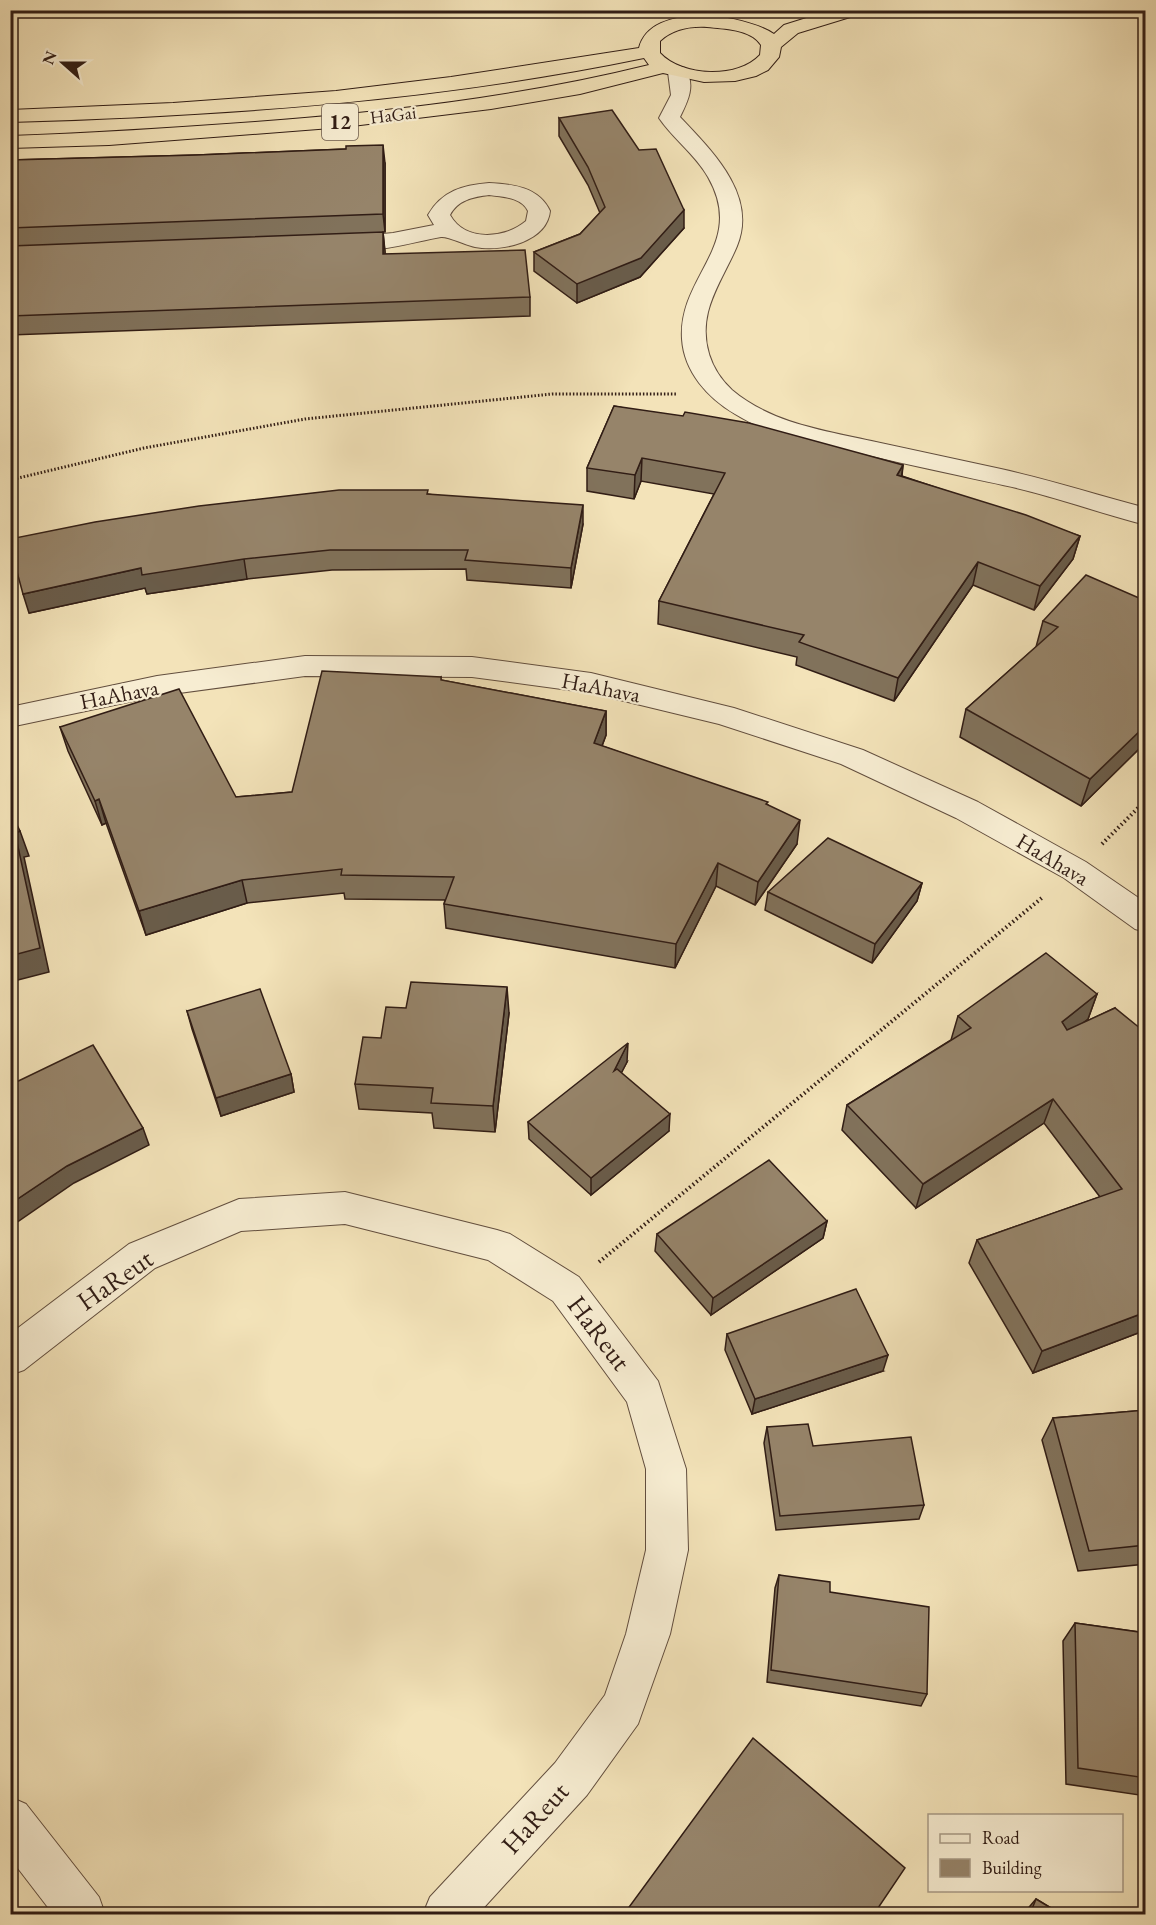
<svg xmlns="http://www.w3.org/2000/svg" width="1156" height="1925" viewBox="0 0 1156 1925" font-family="'EB Garamond',serif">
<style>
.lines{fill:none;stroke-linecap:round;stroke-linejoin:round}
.minor-casing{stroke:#624e3e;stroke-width:2}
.trunk-casing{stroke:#311d15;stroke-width:2}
.path-far1{stroke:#311d15;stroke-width:3;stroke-dasharray:1.5 2;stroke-linecap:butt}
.path{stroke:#311d15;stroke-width:4;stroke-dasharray:1.5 3;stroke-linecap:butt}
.minor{fill:#f7edd2;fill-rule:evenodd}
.trunk{fill:#f3e3b9;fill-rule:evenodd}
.wall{fill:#81725b;stroke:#311d15;stroke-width:1.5}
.shaded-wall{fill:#695c4a;stroke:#311d15;stroke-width:1.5}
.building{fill:#96846a;stroke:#311d15;stroke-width:1.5}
.labels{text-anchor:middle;stroke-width:4.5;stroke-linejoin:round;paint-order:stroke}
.far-street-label{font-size:18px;fill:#311d15;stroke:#f7edd2}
.shield{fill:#f7edd2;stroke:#6c5b4e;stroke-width:1.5}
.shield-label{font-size:21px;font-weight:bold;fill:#311d15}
.street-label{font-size:22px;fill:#311d15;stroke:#f7edd2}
.near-street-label{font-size:27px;fill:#311d15;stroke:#f7edd2}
</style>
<rect width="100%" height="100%" fill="#f3e3b9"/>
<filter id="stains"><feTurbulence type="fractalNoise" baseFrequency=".00333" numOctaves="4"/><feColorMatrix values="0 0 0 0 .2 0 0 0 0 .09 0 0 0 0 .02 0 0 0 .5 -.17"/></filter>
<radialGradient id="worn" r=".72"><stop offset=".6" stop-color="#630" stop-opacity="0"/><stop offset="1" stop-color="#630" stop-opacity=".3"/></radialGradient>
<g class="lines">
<g class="minor-casing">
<g id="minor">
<path d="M678,66L685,68C696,85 688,101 680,117C712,151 758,195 737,246C728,268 714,288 708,312C701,341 710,370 732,390C772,424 828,431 876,442C918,451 959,460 1001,469C1050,480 1097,495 1146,508V525C1107,515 1070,502 1032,492C1007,485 982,481 957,475C919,467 880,458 842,449C805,441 767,434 735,414C708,398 684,372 682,339C678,275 747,245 708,177C695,154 673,139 659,118L671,95L668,72L671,68Z"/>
<path d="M489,183C512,184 539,187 550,211C547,242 502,252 475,247C466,245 447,236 441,237C408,243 364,257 331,249L328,244L331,239L393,233L434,225L428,215C442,191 463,185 489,183ZM489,195C503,197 521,197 528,211L526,221C505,239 465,242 450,215C458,200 473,197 489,195Z"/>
<path d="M305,656L472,657L591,673L734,708L863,750L978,802L1086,862L1146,903V932L1135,929L1064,878L956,818L841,764L719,724L591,693L472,677L305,676L157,696L10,727V707L157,676Z"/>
<path d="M345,1192L497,1230L510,1234L579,1277L658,1381L686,1469L688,1550L670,1634L638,1724L587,1795L478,1914H423L430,1897L555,1763L605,1695L626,1634L646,1550V1469L627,1402L553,1301L488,1260L345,1224L241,1231L155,1268L24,1370L10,1375V1334L129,1244L239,1199Z"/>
<path d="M10,1797L26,1804L99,1897L105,1914H53L10,1858Z"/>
</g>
</g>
<g class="trunk-casing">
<path id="trunk" d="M832,10H862L860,14L798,33L781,47L779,57L768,70L756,76L735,81L704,82L663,73L580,94L491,109L344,127L109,145L10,148V136C92,133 173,128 255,122C388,112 520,97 649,65L644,58C436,101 223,116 10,122V110L173,103L336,91L451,77L639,48C651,1 744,14 774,34L784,25ZM707,27C724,29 751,29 761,45L760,55C738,79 682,77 660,53V41C673,29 691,26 707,27Z"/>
</g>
<path class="path-far1" d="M10,480L144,448L305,419L552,394H677"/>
<g class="path">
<path d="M1102,844L1146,800"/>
<path d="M599,1262L1043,897"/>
</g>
<use href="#minor" class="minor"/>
<use href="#trunk" class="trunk"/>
</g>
<g class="wall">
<path d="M559,118L684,228L640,277L577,303L534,271V252L580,234L600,213L588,185L559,136Z"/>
<path d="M346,149L385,163V232H383L385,254L530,297V316L10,335V160L197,155Z"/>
<path d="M614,406L903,465L902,476L1080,536L1073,559L1034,610L973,585L894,701L796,665L797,657L658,624L659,601L714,494L641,481L634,499L587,491V468Z"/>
<path d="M428,494L583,524L571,588L467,580L466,569L332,570L247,579L147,594L145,588L29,613Z"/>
<path d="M1146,601V740L1144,744L1081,806L960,737L966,709L1036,647L1043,621Z"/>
<path d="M441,677V680L606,711V735L602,746L768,805L797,844L755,905L716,886L675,968L446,928L444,904L445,900L345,899L344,893L247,903L146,935L106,823L102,825L68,751L60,727L236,797L292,792Z"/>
<path d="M922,883L917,901L872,963L765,910L768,892Z"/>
<path d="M1097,994L1088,1019L1083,1023L1115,1008L1146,1330L1033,1373L969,1263L977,1240L1100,1197L1044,1123L916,1208L842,1130L847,1105L951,1040L958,1016Z"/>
<path d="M187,1011L291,1074L294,1092L221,1116L192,1029Z"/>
<path d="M509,1013L495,1132L434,1128L432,1113L359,1109L355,1084L381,1038Z"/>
<path d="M627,1062L621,1073L669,1131L591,1195L529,1139L528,1122Z"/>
<path d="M827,1221L823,1238L711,1315L655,1251L657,1234Z"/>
<path d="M727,1334L883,1371L752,1414L725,1350Z"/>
<path d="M1146,1410V1564L1078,1571L1042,1440L1053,1418Z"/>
<path d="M767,1427L924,1505L919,1519L776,1530L764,1443Z"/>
<path d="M779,1575L830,1592L927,1694L921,1706L767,1682L775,1588Z"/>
<path d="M1075,1623L1146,1633V1796L1066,1784L1063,1641Z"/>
<path d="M1036,1899L1061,1914H1024L1025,1912Z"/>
</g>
<g class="shaded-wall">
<path d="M383,145L385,163V232L383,214Z"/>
<path d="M684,210V228L640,277L577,303V284Z"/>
<path d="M383,232L385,251V273L383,254Z"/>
<path d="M642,458L641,481L634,499L635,475Z"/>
<path d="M903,465L900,488L897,475Z"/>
<path d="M583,505V524L571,588V568Z"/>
<path d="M1080,536L1073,559L1034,610L1040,586Z"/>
<path d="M244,559L247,579L147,594L145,588L29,613L23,594L141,568Z"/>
<path d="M978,562L973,585L894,701L898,678Z"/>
<path d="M1146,702V719L1139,710Z"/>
<path d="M606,711V735L594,767V743Z"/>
<path d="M1146,725V740L1144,744L1081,806L1090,779Z"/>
<path d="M99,799L106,823L102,825L95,801Z"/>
<path d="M800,820L797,844L755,905L758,882Z"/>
<path d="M20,831L29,856L24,857L49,972L10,982V956L15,833Z"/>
<path d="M718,863L716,886L675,968L676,944Z"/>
<path d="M242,880L247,903L146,935L139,911Z"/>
<path d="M922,883L917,901L872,963L875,944Z"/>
<path d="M507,987L509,1013L495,1132L493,1106Z"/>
<path d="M1097,994L1088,1019L1053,1046L1062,1022Z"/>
<path d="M628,1043L627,1062L613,1089L614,1071Z"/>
<path d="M291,1074L294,1092L221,1116L216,1098Z"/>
<path d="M1053,1099L1044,1123L916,1208L923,1184Z"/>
<path d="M670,1114L669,1131L591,1195V1178Z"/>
<path d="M143,1128L149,1145L74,1183L10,1227V1204L67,1166Z"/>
<path d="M827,1221L823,1238L711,1315L713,1298Z"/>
<path d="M1146,1312V1330L1033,1373L1042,1351Z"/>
<path d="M888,1355L883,1371L752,1414L755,1399Z"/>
</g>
<g class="building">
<path d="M612,110L639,150L656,149L684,210L641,258L577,284L534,252L580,234L605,207L588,167L559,118Z"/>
<path d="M383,145V214L10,228V160L197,155L346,149V146Z"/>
<path d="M383,232V254L525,250L530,297L10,316V246Z"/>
<path d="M614,406L683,416L685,412L749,423L903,465L897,475L1026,515L1080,536L1040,586L978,562L898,678L799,642L804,635L659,601L725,473L642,458L635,475L587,468Z"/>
<path d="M339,490H428L427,494L583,505L571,568L465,560L468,550H330L244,559L142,575L141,568L23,594L10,546V539L95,522L199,506Z"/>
<path d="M1086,575L1146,601V702L1139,710L1146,713V725L1090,779L966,709L1058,627L1043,621Z"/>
<path d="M322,671L441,677V680L606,711L594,743L768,802L766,804L800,820L758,882L718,863L676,944L444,904L454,877L341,875L342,869L242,880L139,911L99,799L95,801L60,727L179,689L236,797L292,792Z"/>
<path d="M10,810L20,831L15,833L40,948L10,956Z"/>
<path d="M828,838L922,883L875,944L768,892Z"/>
<path d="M1046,953L1097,994L1062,1022L1067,1030L1115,1008L1146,1033V1312L1042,1351L977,1240L1122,1189L1053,1099L923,1184L847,1105L971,1028L958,1016Z"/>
<path d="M411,982L507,987L493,1106L431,1103L433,1088L355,1084L363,1037L381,1038L386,1007L406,1008Z"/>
<path d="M260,989L291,1074L216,1098L187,1011Z"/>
<path d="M628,1043L614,1071L617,1069L670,1114L591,1178L528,1122Z"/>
<path d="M93,1045L143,1128L67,1166L10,1204V1085Z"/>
<path d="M769,1160L827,1221L713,1298L657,1234Z"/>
<path d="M856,1289L888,1355L755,1399L727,1334Z"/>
<path d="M1146,1410V1545L1089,1551L1053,1418Z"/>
<path d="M808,1424L813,1446L911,1437L924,1505L780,1516L767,1427Z"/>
<path d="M779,1575L830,1582V1592L929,1607L927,1694L771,1670Z"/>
<path d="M1075,1623L1146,1633V1778L1078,1768Z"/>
<path d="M753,1738L905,1868L874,1914H624Z"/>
<path d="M1036,1899L1061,1914H1030Z"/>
</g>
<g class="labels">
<g class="far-street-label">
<text transform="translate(393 115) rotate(-7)" y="6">HaGai</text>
</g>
<rect class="shield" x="322" y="104" width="36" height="36" rx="4.5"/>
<g class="shield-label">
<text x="340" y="129">12</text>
</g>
<g class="street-label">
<text transform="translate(601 687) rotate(11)" y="8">HaAhava</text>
<text transform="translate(119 694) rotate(-11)" y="8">HaAhava</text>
<text transform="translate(1053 859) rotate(31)" y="8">HaAhava</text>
</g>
<g class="near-street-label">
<text transform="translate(115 1280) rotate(-35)" y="9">HaReut</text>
<text transform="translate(599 1333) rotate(53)" y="9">HaReut</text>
<text transform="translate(535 1818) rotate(-48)" y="9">HaReut</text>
</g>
</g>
<rect width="1156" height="1925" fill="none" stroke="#f3e3b9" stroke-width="36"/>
<rect x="12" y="12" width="1132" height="1901" fill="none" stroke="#311d15" stroke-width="3"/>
<rect x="18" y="18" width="1120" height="1889" fill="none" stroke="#311d15" stroke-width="1.5"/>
<rect x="928" y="1814" width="195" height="78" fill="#f7edd2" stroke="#a89a86" stroke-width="1.5"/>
<rect x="940" y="1834" width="30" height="9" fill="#f7edd2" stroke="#a89a86" stroke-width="1.5"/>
<text x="982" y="1844" font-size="18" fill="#311d15">Road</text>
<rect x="940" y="1859" width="30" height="18" fill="#96846a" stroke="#a89a86" stroke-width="1.5"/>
<text x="982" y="1874" font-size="18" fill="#311d15">Building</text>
<g transform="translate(63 63) rotate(291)" stroke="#f7edd2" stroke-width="4.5" paint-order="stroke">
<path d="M0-4.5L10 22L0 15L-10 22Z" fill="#311d15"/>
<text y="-9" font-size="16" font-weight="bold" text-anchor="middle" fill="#311d15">N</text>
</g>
<rect width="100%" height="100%" filter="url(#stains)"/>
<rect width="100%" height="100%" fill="url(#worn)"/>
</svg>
